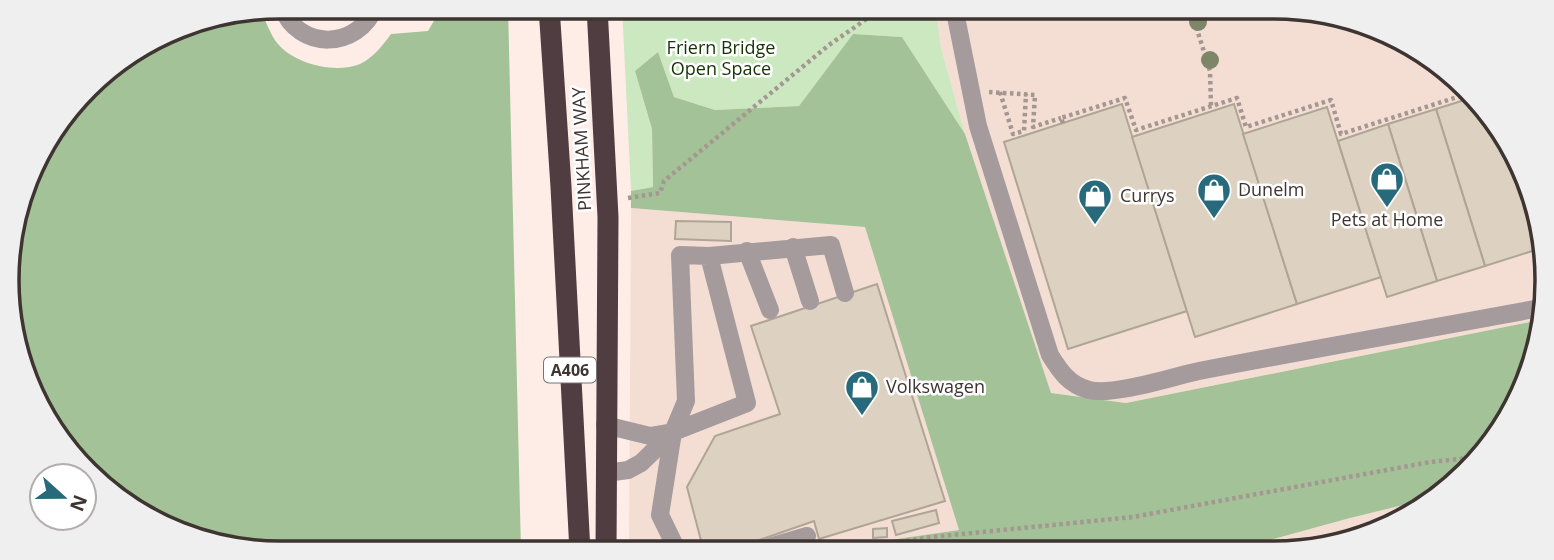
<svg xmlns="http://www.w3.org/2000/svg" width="1554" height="560" viewBox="0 0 1554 560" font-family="'Open Sans',sans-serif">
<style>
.built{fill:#f4ded4}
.green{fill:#cbe8c0}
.forest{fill:#a3c297}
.building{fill:#ddd2c1;stroke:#afa595;stroke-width:2}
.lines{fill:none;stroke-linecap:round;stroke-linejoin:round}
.path{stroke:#a49792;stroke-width:4.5;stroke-dasharray:3.5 3.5;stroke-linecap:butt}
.minor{stroke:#a59b9d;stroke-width:18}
.highway{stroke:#4f3d42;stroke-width:21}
.rail-casing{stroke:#564c48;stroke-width:8}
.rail{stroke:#fff;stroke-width:5;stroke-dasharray:16;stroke-linecap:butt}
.tree{fill:#7e866a}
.labels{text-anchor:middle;stroke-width:5;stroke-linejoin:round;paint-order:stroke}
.shield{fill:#fff;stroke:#787270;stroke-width:2}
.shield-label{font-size:16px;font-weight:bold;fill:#3e3532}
.park-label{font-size:18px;fill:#153205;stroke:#fff}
.street-label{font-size:18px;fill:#3e3532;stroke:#fff}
.poi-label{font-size:18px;fill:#3e3532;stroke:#fff;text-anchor:start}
.rim{fill:none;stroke:#3e3532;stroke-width:3.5}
</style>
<rect width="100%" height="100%" fill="#feede6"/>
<g class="built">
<path d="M936,7H1274L1345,16L1440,64L1511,144L1545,245L1540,320L1126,403L1051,393L965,134L941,48Z"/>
<path d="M631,208L865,227L959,530L806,552H629Z"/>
<path d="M1436,497L1394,525L1310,551H1230L1350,518Z"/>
</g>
<path class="green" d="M622,7H936L941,48L965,134L902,37L853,34L799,106L715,110L674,97L658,52L635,71L652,129L653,187L631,191Z"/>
<g class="forest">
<path d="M442,7H508L521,552L280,553L209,544L114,497L53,431L12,334L9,244L43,144L100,74L192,22L261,10C265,20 271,36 278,44C295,64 335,74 360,64C373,58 383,45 391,34L428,31Z"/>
<path d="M853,34L902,37L965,134L1051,393L1126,403L1540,320L1538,351L1501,431L1454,485L1436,497L1350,518L1230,551L806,552L959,530L865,227L631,208V191L653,187L652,129L635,71L658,52L674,97L715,110L799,106Z"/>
</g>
<g class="building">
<path d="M1471,98L1511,144L1545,245V247L1485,266L1436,109Z"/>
<path d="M1122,104L1187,311L1068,349L1004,142Z"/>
<path d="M1234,104L1297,304L1195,337L1132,137Z"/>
<path d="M1327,107L1381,277L1297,304L1243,134Z"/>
<path d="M1436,109L1485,266L1437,281L1388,124Z"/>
<path d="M1388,124L1437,281L1387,297L1338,141Z"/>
<path d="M676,221L731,222V241L675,239Z"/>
<path d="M877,284L945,501L819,539L814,521L725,552H704L687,487L715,436L780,414L751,326Z"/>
<path d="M936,510L939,523L896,535L892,521Z"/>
<path d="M887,528V537L873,538V529Z"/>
</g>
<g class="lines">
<g class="path">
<path d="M1190,7L1210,71L1211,106"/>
<path d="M989,92L1035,95L1033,127L1061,118"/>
<path d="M1000,92L1013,134L1024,131L1026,94"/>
<path d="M1063,123L1061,118L1125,98L1136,130L1237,98L1246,127L1331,100L1341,134L1467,94"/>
<path d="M628,198L660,193L664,181L829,45L881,9L889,7"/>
<path d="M830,552L932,537L1133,517L1430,462L1479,457"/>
</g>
<g class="minor">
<path d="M282,7C298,51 358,50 375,7"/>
<path d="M954,7L978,126L1050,355C1060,371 1069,385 1089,390C1114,396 1171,377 1199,371C1312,349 1427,329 1540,308"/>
<path d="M793,247L810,301"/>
<path d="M747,251L770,310"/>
<path d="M709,256L831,245L845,293"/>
<path d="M605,425L650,436L673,432L686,401L680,255L709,256L747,403L673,432L641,463L628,470L606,473"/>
<path d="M673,432L660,515L678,552"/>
<path d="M752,552L807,536"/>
</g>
<g class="highway">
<path d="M549,7L561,187L580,552"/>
<path d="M597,7L608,217L606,552"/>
</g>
<g class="rail-casing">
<path id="rail" d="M1282,551L1402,520"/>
</g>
<use href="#rail" class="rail"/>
</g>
<g class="tree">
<circle cx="1198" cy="22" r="9"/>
<circle cx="1210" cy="60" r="9"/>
</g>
<defs>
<g id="shop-pin" transform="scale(1.75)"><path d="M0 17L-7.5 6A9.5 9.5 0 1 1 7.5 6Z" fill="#276a7c" stroke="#fff"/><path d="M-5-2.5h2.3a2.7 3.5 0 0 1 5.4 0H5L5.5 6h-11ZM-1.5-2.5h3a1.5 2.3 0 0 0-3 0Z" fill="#fff"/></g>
</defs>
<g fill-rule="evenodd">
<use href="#shop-pin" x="1387" y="179"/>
<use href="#shop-pin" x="1214" y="190"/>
<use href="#shop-pin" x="1095" y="196"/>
<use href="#shop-pin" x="862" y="387"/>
</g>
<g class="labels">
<rect class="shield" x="544" y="357.5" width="52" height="25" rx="5"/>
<g class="shield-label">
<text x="570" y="376">A406</text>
</g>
<g class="park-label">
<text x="721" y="54">Friern Bridge<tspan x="721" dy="21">Open Space</tspan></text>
</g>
<g class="street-label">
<text transform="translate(582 149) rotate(-93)" y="6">PINKHAM WAY</text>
</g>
<g class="poi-label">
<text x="1238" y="196">Dunelm</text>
<text x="1120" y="202">Currys</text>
<text x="1387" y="226" text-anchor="middle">Pets at Home</text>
<text x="886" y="393">Volkswagen</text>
</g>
</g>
<path d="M0 0H1554V560H0ZM280 19H1274A261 261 0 0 1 1535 280V280A261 261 0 0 1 1274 541H280A261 261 0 0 1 19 280V280A261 261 0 0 1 280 19Z" fill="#f0efef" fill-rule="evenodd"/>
<path class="rim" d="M280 19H1274A261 261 0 0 1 1535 280V280A261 261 0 0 1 1274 541H280A261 261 0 0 1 19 280V280A261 261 0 0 1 280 19Z"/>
<g transform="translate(63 497) rotate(111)"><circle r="33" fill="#ffffff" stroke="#b2aead" stroke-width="2"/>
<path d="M0-5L12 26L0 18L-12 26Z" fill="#276a7c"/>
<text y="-10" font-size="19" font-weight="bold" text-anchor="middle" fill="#3e3532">N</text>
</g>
</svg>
